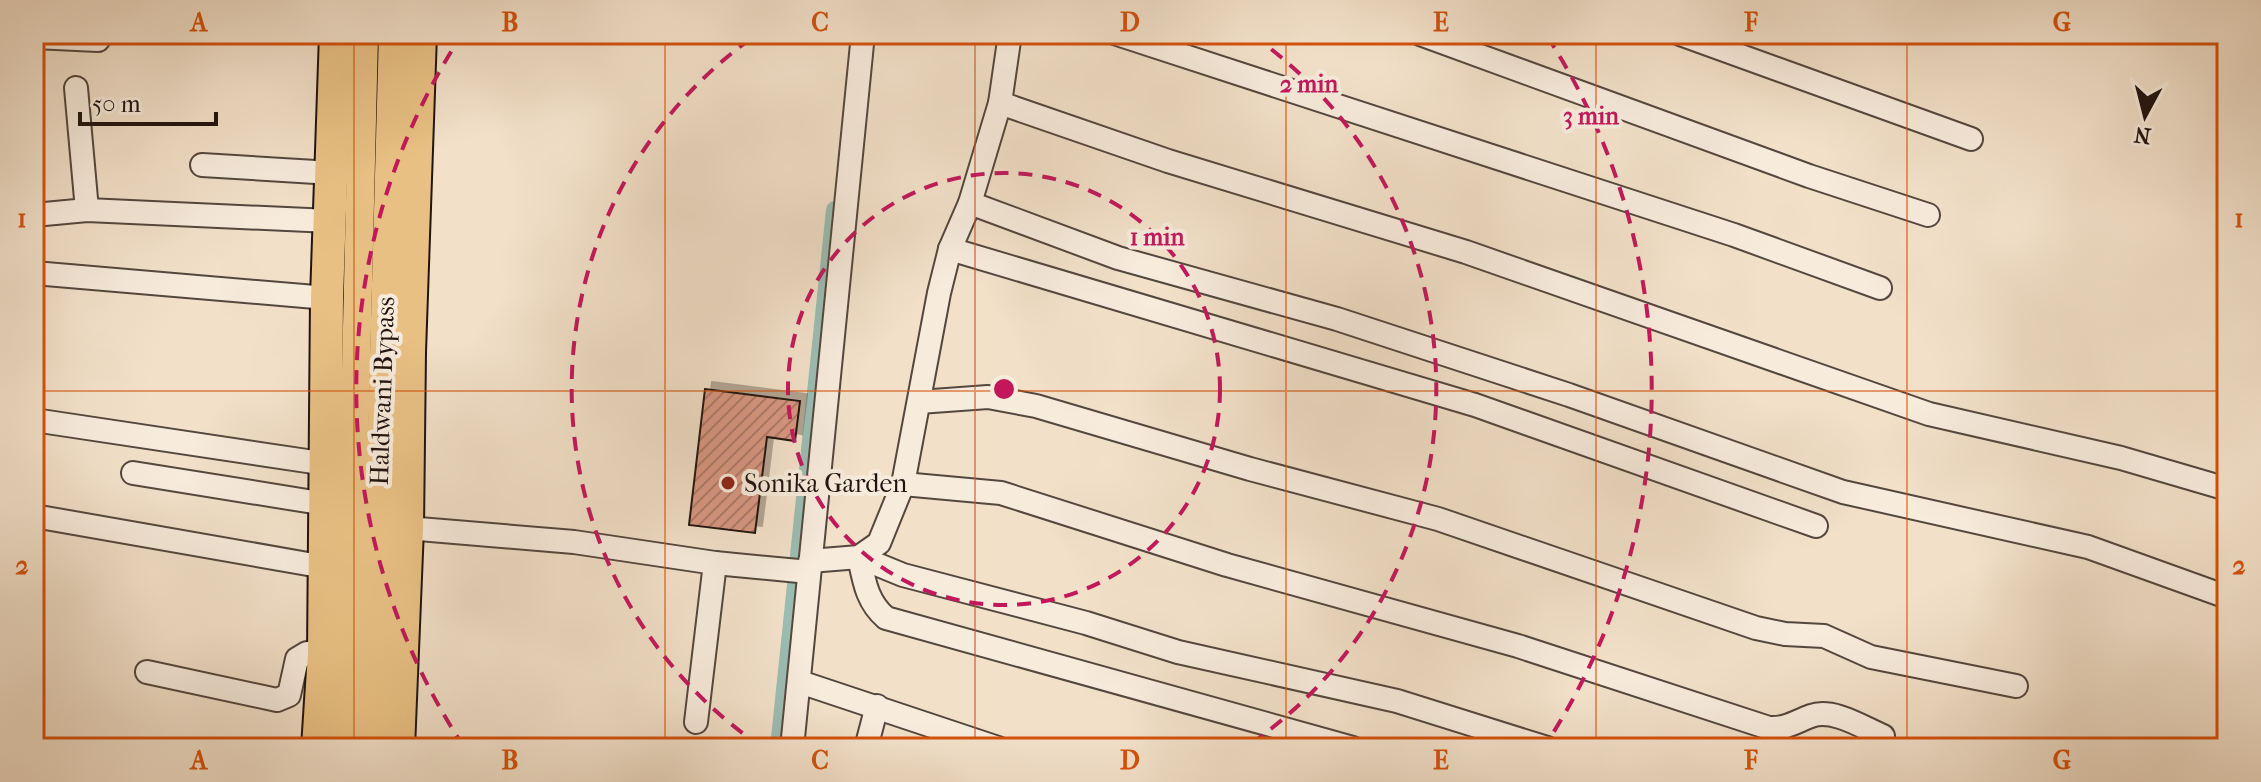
<svg xmlns="http://www.w3.org/2000/svg" width="2261" height="782" viewBox="0 0 2261 782" font-family="'IM FELL French Canon',serif">
<style>
.lines{fill:none;stroke-linecap:round;stroke-linejoin:round}
.canal{stroke:#9bbdb3;stroke-width:18}
.building{fill:url(#building-hatch);stroke:#201410;stroke-width:2;filter:url(#shadow)}
.minor-casing{stroke:#54473e;stroke-width:26}
.major-casing{stroke:#201410;stroke-width:32}
.highway-casing{stroke:#201410;stroke-width:36}
.minor{stroke:#f7ebdc;stroke-width:22}
.major{stroke:#e9c084;stroke-width:28}
.highway{stroke:#e9c084;stroke-width:32}
.grid{fill:none;stroke:#d4520c;stroke-width:2;stroke-opacity:0.55}
.ring{fill:none;stroke:#c2185b;stroke-width:4;stroke-dasharray:14 10}
.poi-dot{fill:#8f2418;stroke:#f7ebdc;stroke-width:3}
.labels{text-anchor:middle;stroke-width:8;stroke-linejoin:round;paint-order:stroke}
.street-label{font-size:26px;fill:#201410;stroke:#f7ebdc}
.poi-label{font-size:26px;fill:#201410;stroke:#f7ebdc;text-anchor:start}
.centre{fill:#c2185b;stroke:#f7ebdc;stroke-width:4}
.ring-label{font-size:24px;text-anchor:middle;font-weight:bold;fill:#c2185b;stroke:#f7ebdc;stroke-width:8;stroke-linejoin:round;paint-order:stroke}
.neatline{fill:none;stroke:#d4520c;stroke-width:3}
.grid-label{font-size:26px;text-anchor:middle;font-weight:bold;fill:#d4520c}
</style>
<defs>
<pattern id="building-hatch" width="6" height="6" patternUnits="userSpaceOnUse" patternTransform="scale(2)"><rect width="6" height="6" fill="#d89782"/><path d="M-1 1l2-2M0 6l6-6M5 7l2-2" fill="none" stroke="#af7a69"/></pattern>
<filter id="shadow"><feDropShadow dx="7" dy="-7" stdDeviation="0" flood-color="#0004"/></filter>
</defs>
<rect width="100%" height="100%" fill="#f2e0c9"/>
<filter id="stains"><feTurbulence type="fractalNoise" baseFrequency=".0025" numOctaves="4"/><feColorMatrix values="0 0 0 0 .2 0 0 0 0 .09 0 0 0 0 .02 0 0 0 .5 -.17"/></filter>
<radialGradient id="worn" r=".72"><stop offset=".6" stop-color="#630" stop-opacity="0"/><stop offset="1" stop-color="#630" stop-opacity=".3"/></radialGradient>
<g class="lines">
<path class="canal" d="M779,748L835,210"/>
</g>
<path class="building" d="M705,389L800,401L795,441L767,437L755,533L689,525Z"/>
<g class="lines">
<g class="minor-casing">
<g id="minor">
<path d="M1117,34L1734,235L1880,288"/>
<path d="M1420,34L1809,176L1928,215"/>
<path d="M1680,34L1971,139"/>
<path d="M34,37L98,40L102,34"/>
<path d="M76,88L87,210"/>
<path d="M1000,103L1168,161L1466,252L1929,414L2121,458L2227,489"/>
<path d="M202,165L332,173"/>
<path d="M970,203L1118,258L1337,319L1569,395L1843,492L2088,547L2227,597"/>
<path d="M34,215L87,210L330,221"/>
<path d="M950,249L1475,405L1816,526"/>
<path d="M34,273L327,298"/>
<path d="M919,402L988,397L1036,406L1250,469L1438,519L1756,628L1785,634L1824,636L1871,657L2016,686"/>
<path d="M34,420L327,464"/>
<path d="M133,473L326,504"/>
<path d="M903,484L1001,493L1227,565L1518,646L1769,728C1786,729 1795,722 1811,716C1833,708 1862,727 1883,736"/>
<path d="M34,516L325,567"/>
<path d="M407,528L574,542L715,563L809,572"/>
<path d="M859,557L903,575L1086,623L1178,652L1397,701L1547,748"/>
<path d="M859,557C864,581 867,602 886,618L1353,748"/>
<path d="M810,561L859,557L879,543L903,484L939,293L950,249L970,203L1000,103L1010,34"/>
<path d="M147,672L277,700L289,695L297,659L307,653L324,654"/>
<path d="M800,682L998,748"/>
<path d="M696,722L715,563"/>
<path d="M792,748L863,34"/>
<path d="M866,748L877,706"/>
</g>
</g>
<g class="major-casing">
<g id="major">
<path d="M347,748L364,34"/>
<path d="M373,748L393,34"/>
</g>
</g>
<g class="highway-casing">
<g id="highway">
<path d="M318,748L324,654L327,298L336,34"/>
<path d="M398,748L407,528L409,352L420,34"/>
</g>
</g>
<use href="#minor" class="minor"/>
<use href="#major" class="major"/>
<use href="#highway" class="highway"/>
</g>
<path class="grid" d="M354,34V748M665,34V748M975,34V748M1286,34V748M1596,34V748M1907,34V748M34,391H2227"/>
<g class="ring">
<circle cx="1004" cy="389" r="216"/>
<path d="M762 747A432 432 0 0 1 756 35M1252 35A432 432 0 0 1 1246 747"/>
<path d="M464 747A648 648 0 0 1 461 36M1547 36A648 648 0 0 1 1544 747"/>
</g>
<circle class="poi-dot" cx="728" cy="483" r="8"/>
<g class="labels">
<g class="street-label">
<text transform="translate(382 391) rotate(-88)" y="9">Haldwani Bypass</text>
</g>
<g class="poi-label">
<text x="744" y="492">Sonika Garden</text>
</g>
</g>
<circle cx="1004" cy="389" r="12" class="centre"/>
<g class="ring-label">
<text x="1309" y="92">2 min</text>
<text x="1591" y="124">3 min</text>
<text x="1157" y="245">1 min</text>
</g>
<rect width="2261" height="782" fill="none" stroke="#f2e0c9" stroke-width="88"/>
<g transform="translate(2145 116) rotate(187)" stroke="#f7ebdc" stroke-width="6" paint-order="stroke">
<path d="M0-6L14 30L0 20L-14 30Z" fill="#201410"/>
<text y="-12" font-size="22" font-weight="bold" text-anchor="middle" fill="#201410">N</text>
</g>
<path d="M80 112v12h136v-12" fill="none" stroke="#201410" stroke-width="4"/>
<text x="92" y="112" font-size="24" fill="#201410" stroke="#f7ebdc" stroke-width="6" paint-order="stroke">50 m</text>
<rect x="44" y="44" width="2173" height="694" class="neatline"/>
<g class="grid-label">
<text x="199" y="31">A</text>
<text x="510" y="31">B</text>
<text x="820" y="31">C</text>
<text x="1130" y="31">D</text>
<text x="1441" y="31">E</text>
<text x="1751" y="31">F</text>
<text x="2062" y="31">G</text>
<text x="22" y="227">1</text>
<text x="2239" y="227">1</text>
<text x="22" y="574">2</text>
<text x="2239" y="574">2</text>
<text x="199" y="769">A</text>
<text x="510" y="769">B</text>
<text x="820" y="769">C</text>
<text x="1130" y="769">D</text>
<text x="1441" y="769">E</text>
<text x="1751" y="769">F</text>
<text x="2062" y="769">G</text>
</g>
<rect width="100%" height="100%" filter="url(#stains)"/>
<rect width="100%" height="100%" fill="url(#worn)"/>
</svg>
